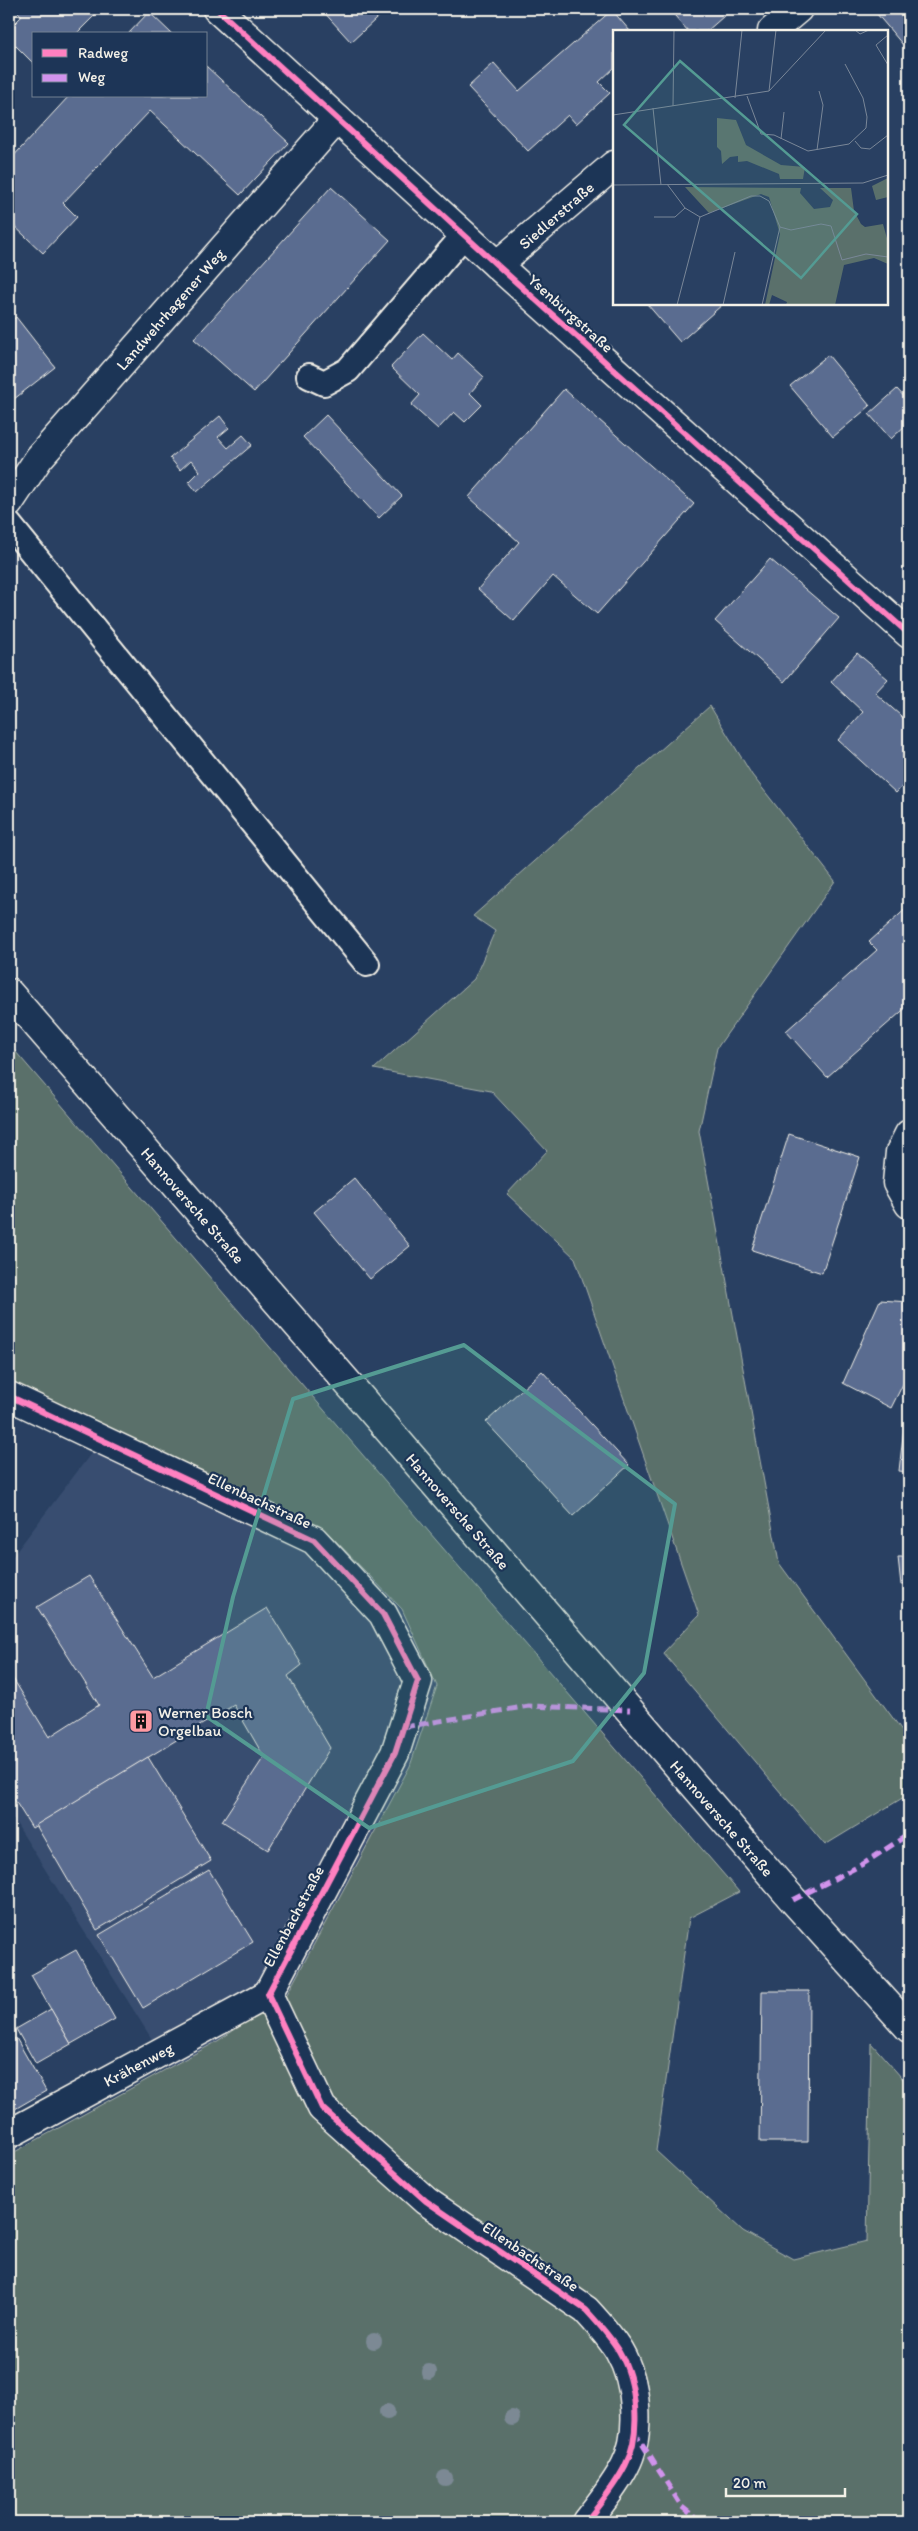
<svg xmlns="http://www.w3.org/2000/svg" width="918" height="2531" viewBox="0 0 918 2531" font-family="Itim,sans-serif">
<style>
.built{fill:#384d70}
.green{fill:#5a706b;stroke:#a7b0aa}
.building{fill:#5a6c90;stroke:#f4f1e8}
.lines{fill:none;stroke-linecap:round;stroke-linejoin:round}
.service-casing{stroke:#f4f1e8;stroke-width:28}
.minor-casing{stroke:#f4f1e8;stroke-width:31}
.secondary-casing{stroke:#f4f1e8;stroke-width:31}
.service{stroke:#1d3557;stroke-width:24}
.minor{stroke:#1d3557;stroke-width:28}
.secondary{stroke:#1d3557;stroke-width:28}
.quiet{stroke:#d193ec;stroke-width:5;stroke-dasharray:10 5;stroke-linecap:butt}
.cycleway-casing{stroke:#1d3557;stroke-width:9}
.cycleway{stroke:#ff80c0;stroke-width:6}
.tree{fill:#7b8994}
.marked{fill:#549b93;fill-opacity:0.2;stroke:#549b93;stroke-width:4;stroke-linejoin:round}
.labels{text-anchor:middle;stroke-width:4.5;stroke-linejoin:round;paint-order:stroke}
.street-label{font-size:16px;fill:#f4f1e8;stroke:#1d3557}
.poi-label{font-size:16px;fill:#f4f1e8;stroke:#1d3557;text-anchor:start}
.inset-road{fill:none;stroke:#7a8798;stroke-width:1}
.view{fill:#549b93;fill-opacity:0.15;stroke:#549b93;stroke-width:2.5}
.inset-edge{fill:none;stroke:#f4f1e8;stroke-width:2.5}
</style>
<rect width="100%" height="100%" fill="#294062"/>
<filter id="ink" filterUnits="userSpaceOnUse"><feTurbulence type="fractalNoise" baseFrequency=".02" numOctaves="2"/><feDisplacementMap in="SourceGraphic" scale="10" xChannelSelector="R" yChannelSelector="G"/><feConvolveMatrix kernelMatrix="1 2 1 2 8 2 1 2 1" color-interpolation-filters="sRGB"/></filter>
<g filter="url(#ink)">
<path class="built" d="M109,1430L328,1533L402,1609L437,1686L410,1766L286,1996L216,2042L170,2068L9,1812V1561Z"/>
<g class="green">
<path d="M710,706L752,775L835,881L717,1048L699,1131L779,1563L909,1740V1794L825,1845L663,1653L699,1615L575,1258L507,1194L547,1151L491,1091L374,1069L474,979L495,931L473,916Z"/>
<path d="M9,1044L739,1892L689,1918L656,2151L743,2231L793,2259L867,2241L871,2043L909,2086V2522H9V2155L216,2042L286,1996L410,1766L437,1686L402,1609L328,1533L9,1382Z"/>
</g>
<g class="building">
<path d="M15,9H99L100,10L76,34H34V64L9,39V29L22,16Z"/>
<path d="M321,9H387L351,42Z"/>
<path d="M669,9H732L707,31H688Z"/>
<path d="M882,9H909V52L876,13Z"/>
<path d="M612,10L630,31H614V68L599,82L610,93L576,124L568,115L528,151L468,87L494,63L519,91Z"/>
<path d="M149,12L172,34H128Z"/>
<path d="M206,66L289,143L240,195L150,111L63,203L77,217L43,253L9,221V161L69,96H206Z"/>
<path d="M331,187L390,240L254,392L194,339Z"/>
<path d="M647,304H723L680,342Z"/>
<path d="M16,317L55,367L9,403V323Z"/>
<path d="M423,333L452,360L458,353L484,377L470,393L482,405L465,422L454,412L438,429L411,405L420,395L391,367Z"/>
<path d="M828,355L870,406L833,437L790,386Z"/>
<path d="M564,389L694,504L597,614L553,576L514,621L478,589L519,542L469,497Z"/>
<path d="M897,389L909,402V422L891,439L869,414Z"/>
<path d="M326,415L402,496L379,518L303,437Z"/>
<path d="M220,416L229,428L218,437L228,448L243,435L252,445L197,492L189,482L200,471L191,460L180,470L170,458Z"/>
<path d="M770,559L839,618L784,682L715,621Z"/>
<path d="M857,653L888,679L875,693L909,723V779L896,793L838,740L863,712L831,682Z"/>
<path d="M909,906V1005L827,1077L786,1031L877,950L869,942Z"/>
<path d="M789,1134L860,1157L822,1273L752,1250Z"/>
<path d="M354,1178L410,1246L370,1279L314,1212Z"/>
<path d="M880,1300L909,1302V1372L891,1408L843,1383Z"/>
<path d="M542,1371L629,1465L573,1516L486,1422Z"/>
<path d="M904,1427L909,1428V1472L899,1471Z"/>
<path d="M898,1557H909V1584L901,1585Z"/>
<path d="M89,1576L153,1677L267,1608L302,1665L288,1676L330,1748L268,1850L222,1821L264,1757L234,1705L32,1828L9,1791V1672L49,1737L99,1705L37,1607Z"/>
<path d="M148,1757L211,1861L97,1930L36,1825Z"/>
<path d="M209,1870L253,1942L143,2008L99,1935Z"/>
<path d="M76,1950L115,2019L71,2044L31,1975Z"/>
<path d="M762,1991H809L808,2142H760Z"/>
<path d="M51,2009L71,2044L36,2064L16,2029Z"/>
<path d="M16,2038L46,2091L15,2109L9,2098V2042Z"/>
</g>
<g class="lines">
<g class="service-casing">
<g id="service">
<path d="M309,376L324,383L348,370L464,235"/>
<path d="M9,524L367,964"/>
</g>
</g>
<g class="minor-casing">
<g id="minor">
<path d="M217,9L497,265L909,634"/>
<path d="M772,31L798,9"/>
<path d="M497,265L614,165"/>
<path d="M9,503L39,458L337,119"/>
<path d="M909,1134L900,1152L897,1183L909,1204"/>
<path d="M9,1396L314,1540L383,1614L418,1681L395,1753L268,1994L322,2108L426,2201L586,2310C598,2323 610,2336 619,2351C637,2382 642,2434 625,2466C615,2486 599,2505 586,2522"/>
<path d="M9,2134L268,1994"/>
</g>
</g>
<g class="secondary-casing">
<path id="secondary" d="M9,993L360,1397L793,1900L909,2028"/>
</g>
<use href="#service" class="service"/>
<use href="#minor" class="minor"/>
<use href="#secondary" class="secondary"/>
<g class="quiet">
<path d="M404,1727L529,1706L630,1710"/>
<path d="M793,1900L863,1864L909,1834"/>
<path d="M634,2431L682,2507L701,2522"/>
</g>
<g class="cycleway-casing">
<g id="cycleway">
<path d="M217,9L497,265L909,634"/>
<path d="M9,1396L314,1540L383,1614L418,1681L395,1753L268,1994L322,2108L426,2201L586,2310C598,2323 610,2336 619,2351C637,2382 642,2434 625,2466C615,2486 599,2505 586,2522"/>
</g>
</g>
<use href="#cycleway" class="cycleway"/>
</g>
<g class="tree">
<circle cx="374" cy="2341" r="8"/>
<circle cx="429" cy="2372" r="8"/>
<circle cx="387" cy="2412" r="8"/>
<circle cx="512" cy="2418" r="8"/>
<circle cx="445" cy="2478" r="8"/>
</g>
</g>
<path class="marked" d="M464,1345L675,1504L644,1673L573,1761L369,1828L206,1716L233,1597L293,1399Z"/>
<defs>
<g id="building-square" transform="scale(1.25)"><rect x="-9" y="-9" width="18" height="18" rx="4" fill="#ff9aa2" stroke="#1d3557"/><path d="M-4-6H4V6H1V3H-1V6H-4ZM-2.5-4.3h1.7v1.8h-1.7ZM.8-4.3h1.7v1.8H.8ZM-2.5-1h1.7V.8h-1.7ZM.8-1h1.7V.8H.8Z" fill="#111"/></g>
</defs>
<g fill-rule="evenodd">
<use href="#building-square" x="141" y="1721"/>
</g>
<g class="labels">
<g class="street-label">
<text transform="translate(556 215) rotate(-41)" y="6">Siedlerstraße</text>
<text transform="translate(170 309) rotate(-49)" y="6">Landwehrhagener Weg</text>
<text transform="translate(571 313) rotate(42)" y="6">Ysenburgstraße</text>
<text transform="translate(193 1205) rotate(49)" y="6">Hannoversche Straße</text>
<text transform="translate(260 1500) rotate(25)" y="6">Ellenbachstraße</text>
<text transform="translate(458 1511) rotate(49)" y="6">Hannoversche Straße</text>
<text transform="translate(722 1818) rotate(49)" y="6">Hannoversche Straße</text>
<text transform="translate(293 1916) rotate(-62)" y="6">Ellenbachstraße</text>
<text transform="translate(138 2064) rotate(-28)" y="6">Krähenweg</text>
<text transform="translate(531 2256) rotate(34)" y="6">Ellenbachstraße</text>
</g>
<g class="poi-label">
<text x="158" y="1718">Werner Bosch<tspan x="158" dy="18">Orgelbau</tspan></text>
</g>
</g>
<g transform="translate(613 30)">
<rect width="275" height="275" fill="#294062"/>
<path d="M104,88L123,90L133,115L168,135L192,137L190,149H167L166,144L134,131L125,132V126L117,127L109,134L108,121L104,117ZM275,148V167L263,170L259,156ZM72,157L188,158L187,163L201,179L217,177L220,170L207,158H238L241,181L248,194L252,197L270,194L275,212V234L261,228L231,235L222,275H173L174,272L159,265L156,275H152L167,204L156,167L148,164L96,183Z" fill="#5a706b"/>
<path class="inset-road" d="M242,0L247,4L256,0M275,5L263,15L275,35M156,61L163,0M134,66L148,104L161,105L195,121L236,114L253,98L254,87L250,68L232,34M122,68L129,0M60,76L61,0M40,78L48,155M0,85L156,61L213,0M168,109L171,82M242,111L248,118L257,119L275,105M204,120L210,75L206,61M54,154L72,178L87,187L138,166H147L156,171L167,197L178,200L208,194L218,196L229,230L253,224L275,227M0,155L250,153L275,145M41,187H62L72,178M64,275L87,187M110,275L122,222M149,275L167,197"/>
<path class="view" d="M67,31L244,184L188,248L11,95Z"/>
<rect width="275" height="275" class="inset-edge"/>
</g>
<rect width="918" height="2531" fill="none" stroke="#1d3557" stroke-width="30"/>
<rect x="15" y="15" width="888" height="2501" fill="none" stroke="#f4f1e8" stroke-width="2" filter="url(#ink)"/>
<rect x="32" y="32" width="175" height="65" fill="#1d3557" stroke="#738091"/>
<rect x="42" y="49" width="25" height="8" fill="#ff80c0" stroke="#738091"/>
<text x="78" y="58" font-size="15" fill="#f4f1e8">Radweg</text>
<rect x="42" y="74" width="25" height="8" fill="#d193ec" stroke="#738091"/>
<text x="78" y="82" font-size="15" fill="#f4f1e8">Weg</text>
<path d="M726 2488v8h119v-8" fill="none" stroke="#f4f1e8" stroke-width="2.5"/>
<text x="733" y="2488" font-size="15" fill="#f4f1e8" stroke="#1d3557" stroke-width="4" paint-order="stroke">20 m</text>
</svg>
